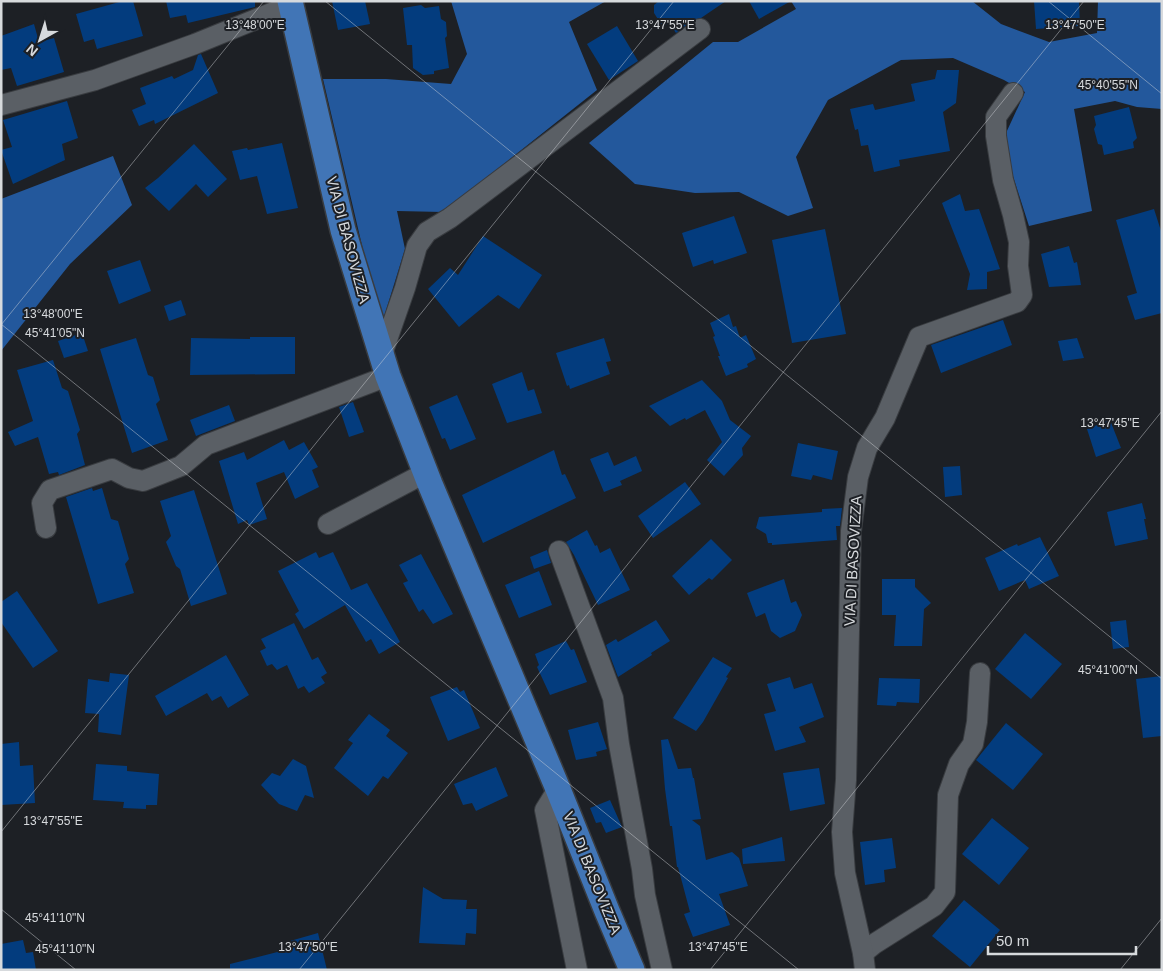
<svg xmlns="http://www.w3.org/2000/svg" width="1163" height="971" viewBox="0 0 1163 971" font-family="Arial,sans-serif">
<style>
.forest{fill:#23589c}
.building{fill:#033c7e}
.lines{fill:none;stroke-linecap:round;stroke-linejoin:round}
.minor-casing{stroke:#393c40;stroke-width:22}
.major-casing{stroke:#393c40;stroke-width:28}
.minor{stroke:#5a5f65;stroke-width:20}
.major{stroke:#4175b6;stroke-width:25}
.ticks{fill:none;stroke:#d7dadd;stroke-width:1;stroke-opacity:0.45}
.labels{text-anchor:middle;stroke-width:4;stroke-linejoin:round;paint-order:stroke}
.street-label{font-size:15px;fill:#d7dadd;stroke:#1d2025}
.ticks-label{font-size:12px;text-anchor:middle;fill:#d7dadd;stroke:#1d2025;stroke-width:4;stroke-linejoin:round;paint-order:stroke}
</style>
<rect width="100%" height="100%" fill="#1d2025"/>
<g class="forest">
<path d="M451,1H606L569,22L597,90L443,212L397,211L405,249L383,320L364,254L323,79H386L451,84L467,54Z"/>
<path d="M791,1H972L1001,24L1049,42L1097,33L1098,1H1162V109L1137,107L1115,101L1074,109L1092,211L1029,226L1011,170L1006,133L1025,92L1004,80L953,58L901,60L828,100L796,157L813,208L788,216L739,192L695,193L635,184L589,143L713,42H738L796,9Z"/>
<path d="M113,156L132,205L70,264L1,351V199Z"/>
</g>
<g class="building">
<path d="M123,1H133L143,36L97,49L94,39L84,42L76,14Z"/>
<path d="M166,1H255V7L188,23L186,15L170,18Z"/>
<path d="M332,1H365L370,24L338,30Z"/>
<path d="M659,1H726L701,18L693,20L676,33L669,23L663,27L654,13V5Z"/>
<path d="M749,1H791L759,19Z"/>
<path d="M1034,1H1079L1080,26L1036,29Z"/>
<path d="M421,5L425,8L439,6L441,19L446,22L447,36L445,38L449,68L434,71V74L423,75L413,68L412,45H407L403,8Z"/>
<path d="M34,24L39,42L54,38L64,72L17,86L11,68L1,70V36Z"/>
<path d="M617,26L638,61L609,80L587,44Z"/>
<path d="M201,54L218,93L155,124L154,120L139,126L132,110L146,104L140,88L172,76L174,79L193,70L198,55Z"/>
<path d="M937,70H959L956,103L943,112L950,151L899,160L900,166L874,172L868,145L861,146L858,129L855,130L850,109L873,104L875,110L915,101L911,84L935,79Z"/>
<path d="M67,101L78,138L62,144L65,160L13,184L1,150L12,147L3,120Z"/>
<path d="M1129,107L1137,138L1133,142L1134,148L1104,155L1102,145L1098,144L1094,129L1096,125L1094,116Z"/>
<path d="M282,143L298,208L267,214L257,176L240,180L232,151L247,148L248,150Z"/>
<path d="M194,144L227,179L208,197L196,184L169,211L145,188L158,178Z"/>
<path d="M960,194L965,211L979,209L1000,269L987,272V289L967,290L970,274L942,203Z"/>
<path d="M1154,209L1162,234V313L1135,320L1127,296L1137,293L1116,220Z"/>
<path d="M734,216L747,253L714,264L713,260L693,267L682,233Z"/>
<path d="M825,229L846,334L792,343L772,240Z"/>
<path d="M483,236L542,275L519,309L498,295L459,327L428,289L450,268L458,275Z"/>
<path d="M1069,246L1074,263L1077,262L1081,285L1049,287L1041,254Z"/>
<path d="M140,260L151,291L119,304L107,271Z"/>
<path d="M181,300L186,315L169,321L164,306Z"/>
<path d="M729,314L733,327L736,326L740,338L746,335L756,359L747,364L748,367L726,376L718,356H720L713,337L715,336L710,323Z"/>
<path d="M1003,320L1012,345L941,373L931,345Z"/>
<path d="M82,333L88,351L64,358L58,341Z"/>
<path d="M250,337H295V374L190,375L191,338L250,339Z"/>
<path d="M136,338L148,375L153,377L160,400L156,404L168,440L132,453L100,349Z"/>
<path d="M604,338L611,361L606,362L610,374L570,389L569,385L567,386L556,353Z"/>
<path d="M1077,338L1084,358L1063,361L1058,341Z"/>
<path d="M53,360L62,388L68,391L80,430L77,434L85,465L59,475L58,472L49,474L38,437L15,446L8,432L33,421L17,370Z"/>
<path d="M522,372L528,391L534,389L542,413L507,423L492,384Z"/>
<path d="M702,380L722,401L730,420L751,436L742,448L743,455L724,476L707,460L722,442L705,410L686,420L685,418L670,426L649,406Z"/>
<path d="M457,395L476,439L450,450L445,438L442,439L429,407Z"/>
<path d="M353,402L364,432L349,437L339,407Z"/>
<path d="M229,405L235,421L196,436L190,420Z"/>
<path d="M1110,420L1121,448L1096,457L1087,429Z"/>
<path d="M284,440L289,450L304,442L318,467L312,470L319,487L295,499L284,472L256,483L267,519L249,525L247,520L238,524L219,461L244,452L247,460Z"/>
<path d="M798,443L838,451L832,480L813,475L811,480L791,476Z"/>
<path d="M554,450L562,475L565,474L576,498L483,543L462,495Z"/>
<path d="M608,452L614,466L636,456L642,471L620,481L622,485L604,492L590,459Z"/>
<path d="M960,466L962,495L945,497L943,467Z"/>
<path d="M685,482L701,504L653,538L638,516Z"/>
<path d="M92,488L93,491L102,488L111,519L118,521L129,559L125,564L134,593L98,604L66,497Z"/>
<path d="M194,490L227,594L191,606L180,569L176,566L166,542L171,536L160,501Z"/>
<path d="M1142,503L1146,519H1144L1148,539L1115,546L1107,512Z"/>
<path d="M842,508L840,526H836L837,540L772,545V543H768L766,534L756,528L759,517L822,512V509Z"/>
<path d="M587,530L595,546L597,545L600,553L610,548L630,590L598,605L574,555L566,542Z"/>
<path d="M1040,537L1059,576L1029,589L1025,580L999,591L985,558L1017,544L1018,546Z"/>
<path d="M711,539L732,560L712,580L709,578L689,595L672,576Z"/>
<path d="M547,550L551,563L534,569L530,557Z"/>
<path d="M316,552L319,558L333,552L351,590L367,583L400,642L379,654L371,639L366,642L345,605L304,629L295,614L299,611L278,571Z"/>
<path d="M421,554L453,614L433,624L423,609L419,612L403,583L408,581L399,565Z"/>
<path d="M539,571L552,605L519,618L505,585Z"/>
<path d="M784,579L791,603L796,601L802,615L795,631L780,638L771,631L765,613L756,617L747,593Z"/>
<path d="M882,579H915V587L931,603L924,609L922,646H894L896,615H882Z"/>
<path d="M17,591L58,651L33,668L1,622V602Z"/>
<path d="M656,620L670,641L651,653L652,655L618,677L606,645L616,639L618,642Z"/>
<path d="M1126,620L1129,647L1113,649L1110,622Z"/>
<path d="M294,623L312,660L318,657L327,673L321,677L325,683L309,693L304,686L298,689L287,665L277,670L272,664L267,666L260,651L266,648L261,639Z"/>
<path d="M1025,633L1062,664L1031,699L995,669Z"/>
<path d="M566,641L571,650L574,649L587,682L550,695L537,667L539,665L535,654Z"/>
<path d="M226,655L249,695L228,708L221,696L212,701L207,693L166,716L155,696Z"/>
<path d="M713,657L732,668L726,677L728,678L703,722L696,731L673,718Z"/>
<path d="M110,673L129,675L121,735L98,732L99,714L85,713L88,679L109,682Z"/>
<path d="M1162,676V736L1143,738L1136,679Z"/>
<path d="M790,677L794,689L812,683L824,717L799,727L806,742L775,751L764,714L776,711L767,684Z"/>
<path d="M879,678L920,679L919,703L897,702L896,706L877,705Z"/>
<path d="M457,687L460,692L464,690L480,728L448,741L430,697Z"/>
<path d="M369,714L390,730L386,736L408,753L388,779L383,776L368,796L334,768L353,743L348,740Z"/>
<path d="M598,722L607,749L596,752L597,756L576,760L568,730Z"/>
<path d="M1006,723L1043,754L1013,790L976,760Z"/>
<path d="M668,739L678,769L691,768L693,778H694L701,819L692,820L700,826L706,860L732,852L739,858L748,886L719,894L730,925L693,937L684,914L690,912L678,867H677L672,826H670L665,789L661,740Z"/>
<path d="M19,742L20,766L33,765L35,803L1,805V744Z"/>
<path d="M293,759L306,766L314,798L305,795L297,811L279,804L261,785L272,773L280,776Z"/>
<path d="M96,764L127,766V771L159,774L157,805H146V809L123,808L124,802L93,800Z"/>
<path d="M496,767L508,796L476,811L472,803L463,805L454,784Z"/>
<path d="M819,768L825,804L790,811L783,773Z"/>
<path d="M610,800L622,827L606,833L601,822L596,823L590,808Z"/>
<path d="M992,818L1029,848L999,885L962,854Z"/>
<path d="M782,837L785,861L743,864L742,849Z"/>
<path d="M892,838L896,868L884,870L885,882L865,885L860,842Z"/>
<path d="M423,887L443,899L467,900L466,909H477L476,934L466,933L465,945L419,943Z"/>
<path d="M964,900L1000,930L970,967L932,936Z"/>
<path d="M318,933L327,970H230V964L293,948L290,941Z"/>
<path d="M23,940L26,953L33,952L36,970H1V944Z"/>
</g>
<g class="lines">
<g class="minor-casing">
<g id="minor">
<path d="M1,105L95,80L195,44L291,5"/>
<path d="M381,357L405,288L417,246L427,232L450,218L700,29"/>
<path d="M328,524L425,473"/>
<path d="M46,528L42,503L50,490L112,469L129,478L143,481L181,466L206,445L388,376"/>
<path d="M559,551L613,698L619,744L642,869L645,895L662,970"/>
<path d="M558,789L545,810L577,970"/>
<path d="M863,953L874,944L934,906L945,892L948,795L959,764L973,744L977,722L980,673"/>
<path d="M865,970L863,953L845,873L842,832L846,780L851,531L858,477L867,448L885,418L919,337L1017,302L1022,295L1018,266L1019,242L1013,215L1003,180L996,136V117L1013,93"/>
</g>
</g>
<g class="major-casing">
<path id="major" d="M290,1L343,230L388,376L430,484L558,789L607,911L632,970"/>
</g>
<use href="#minor" class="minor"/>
<use href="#major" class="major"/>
</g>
<path class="ticks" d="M325,1L1162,679M1048,1L1162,94M1,324L799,970M1,325L264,1M1,832L674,1M1,909L76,970M299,970L1084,1M710,970L1162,411M1120,970L1162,918"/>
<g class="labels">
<g class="street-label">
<text transform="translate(348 240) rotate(75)" y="5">VIA DI BASOVIZZA</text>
<text transform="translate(853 561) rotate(-87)" y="5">VIA DI BASOVIZZA</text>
<text transform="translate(592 873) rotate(68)" y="5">VIA DI BASOVIZZA</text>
</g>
</g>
<g class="ticks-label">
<text x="255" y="29">13°48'00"E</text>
<text x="665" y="29">13°47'55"E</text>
<text x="1075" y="29">13°47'50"E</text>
<text x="1108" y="89">45°40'55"N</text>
<text x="53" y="318">13°48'00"E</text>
<text x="55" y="337">45°41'05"N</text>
<text x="1110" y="427">13°47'45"E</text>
<text x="1108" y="674">45°41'00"N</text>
<text x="53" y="825">13°47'55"E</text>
<text x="55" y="922">45°41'10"N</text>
<text x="308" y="951">13°47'50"E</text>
<text x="718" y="951">13°47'45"E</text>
<text x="65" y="953">45°41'10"N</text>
</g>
<rect width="1163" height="971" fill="none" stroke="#d7dadd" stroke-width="5"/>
<g transform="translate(40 40) rotate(219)" stroke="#1d2025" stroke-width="4" paint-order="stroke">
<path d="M0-4L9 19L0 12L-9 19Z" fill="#d7dadd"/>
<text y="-8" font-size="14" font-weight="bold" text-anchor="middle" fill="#d7dadd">N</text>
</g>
<path d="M988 946v8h148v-8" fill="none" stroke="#d7dadd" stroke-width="2.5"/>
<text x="996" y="946" font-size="15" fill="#d7dadd" stroke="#1d2025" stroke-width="4" paint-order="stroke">50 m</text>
</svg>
